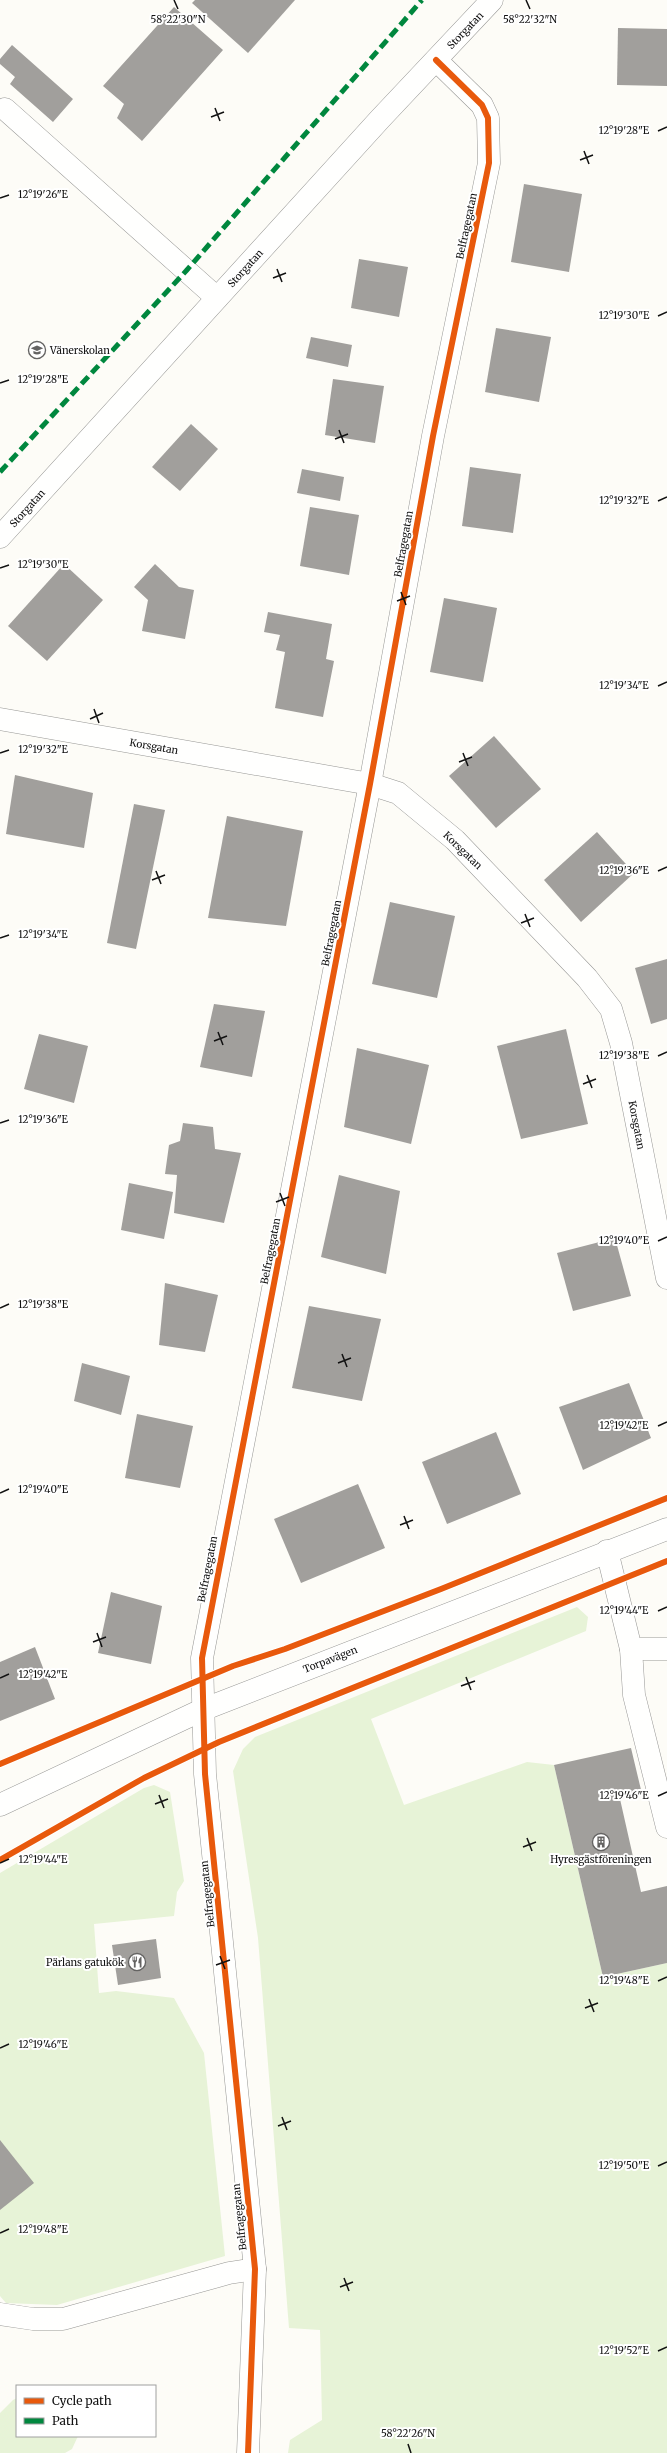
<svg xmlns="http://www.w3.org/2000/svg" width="667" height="2453" viewBox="0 0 667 2453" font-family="Merriweather,serif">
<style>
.green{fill:#e7f3d7}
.building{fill:#a19f9c}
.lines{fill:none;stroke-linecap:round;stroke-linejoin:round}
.minor-casing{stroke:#979795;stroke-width:23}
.minor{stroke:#fffffe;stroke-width:22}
.quiet{stroke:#00873e;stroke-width:5;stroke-dasharray:10 5;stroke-linecap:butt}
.cycleway-casing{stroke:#fff;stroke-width:8}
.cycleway{stroke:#e8590c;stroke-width:6}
.ticks{fill:none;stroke:#111;stroke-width:1.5}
.labels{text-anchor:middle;stroke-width:4;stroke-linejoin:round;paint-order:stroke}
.street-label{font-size:10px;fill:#111;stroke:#fff}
.poi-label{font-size:10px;fill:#111;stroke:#fff;text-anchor:start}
.ticks-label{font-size:10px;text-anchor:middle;fill:#111;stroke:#fff;stroke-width:4;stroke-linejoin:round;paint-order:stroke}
</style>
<rect width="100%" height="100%" fill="#fdfcf7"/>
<g class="green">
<path d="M577,1607L588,1617L586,1631L371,1719L404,1805L527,1762L554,1765L603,1977L667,1963V2453H288L290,2440L322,2420L320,2330L289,2328L258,1938L233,1771L243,1749L255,1737Z"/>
<path d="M154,1785L170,1792L184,1881L177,1892L174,1916L94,1924L99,1993L116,1991L174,1998L204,2053L225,2256L57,2305L6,2303L0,2296V1873L144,1788Z"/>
<path d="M17,2398V2436H78L72,2449L65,2453H0V2413L13,2400Z"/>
</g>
<g class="building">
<path d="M195,0H295L248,53L192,3Z"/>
<path d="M174,7L223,50L142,141L117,118L124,104L103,86Z"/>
<path d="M618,28L667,29V86L617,85Z"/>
<path d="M12,45L73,99L53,122L10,84L15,77L0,64V59Z"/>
<path d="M524,184L582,194L569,272L511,262Z"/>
<path d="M359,259L408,267L399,317L351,308Z"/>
<path d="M496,328L551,337L539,402L485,392Z"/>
<path d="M311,337L352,345L348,367L306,358Z"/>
<path d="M333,379L384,386L375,443L325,435Z"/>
<path d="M191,424L218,449L180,491L152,467Z"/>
<path d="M470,467L521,474L513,533L462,526Z"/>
<path d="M302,469L344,477L340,501L297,493Z"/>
<path d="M310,507L359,515L349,575L300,566Z"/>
<path d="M64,564L103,600L47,661L8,626Z"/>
<path d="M155,564L179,587L194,590L185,639L142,631L148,600L134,587Z"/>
<path d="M444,598L497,608L483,682L430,672Z"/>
<path d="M268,612L332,624L326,659L334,661L323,717L275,708L285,652L276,650L280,635L264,632Z"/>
<path d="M494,736L541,789L496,828L449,776Z"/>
<path d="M15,775L93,793L84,848L6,834Z"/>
<path d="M134,804L165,810L136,949L107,943Z"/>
<path d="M227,816L303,831L286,926L208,918Z"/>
<path d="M597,832L634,873L581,922L544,880Z"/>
<path d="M390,902L455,916L437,998L372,984Z"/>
<path d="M667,959V1019L651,1024L635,968Z"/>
<path d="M214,1004L265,1011L252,1077L200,1067Z"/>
<path d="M566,1029L588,1124L521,1139L497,1046Z"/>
<path d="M39,1034L88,1046L74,1103L24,1089Z"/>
<path d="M357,1048L429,1065L411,1144L344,1127Z"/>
<path d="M183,1123L213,1127L215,1149L241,1153L224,1223L174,1213L177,1175L165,1174L169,1145L180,1141Z"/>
<path d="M339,1175L400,1191L386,1274L321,1257Z"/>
<path d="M129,1183L173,1192L164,1239L121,1230Z"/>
<path d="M615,1238L631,1296L573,1311L557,1253Z"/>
<path d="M165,1283L218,1295L205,1352L159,1345Z"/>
<path d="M309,1306L381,1319L362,1401L292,1388Z"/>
<path d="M82,1363L130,1376L121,1415L74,1401Z"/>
<path d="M629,1383L651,1438L583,1470L559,1407Z"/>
<path d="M137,1414L193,1426L180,1488L125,1478Z"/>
<path d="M496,1432L521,1494L447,1524L422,1462Z"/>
<path d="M358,1484L385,1548L301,1583L274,1519Z"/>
<path d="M111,1592L162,1606L151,1664L98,1653Z"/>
<path d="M35,1647L55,1699L0,1721V1662Z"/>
<path d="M631,1748L642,1794L620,1799L641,1892L667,1886V1963L603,1977L554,1765Z"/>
<path d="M156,1939L161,1978L118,1985L112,1945Z"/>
<path d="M0,2140L34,2183L0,2210Z"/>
</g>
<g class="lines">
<g class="minor-casing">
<g id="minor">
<path d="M5,109L217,298"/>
<path d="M0,537L380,119L492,0"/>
<path d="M0,719L370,784L398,793L455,840L587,978L611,1009L621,1043L667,1278"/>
<path d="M607,1551L631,1649H667"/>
<path d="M631,1649L634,1695L667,1827"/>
<path d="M0,1805L202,1710L667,1529"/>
<path d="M0,2314L33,2319H63L229,2273L255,2269"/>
<path d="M248,2453L255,2269L205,1774L202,1658L370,784L433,436L489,163L488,118L482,105L436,60"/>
</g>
</g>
<use href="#minor" class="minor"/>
<path class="quiet" d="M0,472L186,271L422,0"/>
<g class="cycleway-casing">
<g id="cycleway">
<path d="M0,1764L233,1666L285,1649L441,1589L667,1498"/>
<path d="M0,1860L144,1778L219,1742L667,1561"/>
<path d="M248,2453L255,2269L205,1774L202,1658L370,784L433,436L489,163L488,118L482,105L436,60"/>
</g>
</g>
<use href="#cycleway" class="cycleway"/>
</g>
<path class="ticks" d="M174,0L178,9M526,0L530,9M215,108L220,121M211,117L224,112M658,131L667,127M584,151L589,164M580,160L593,155M0,198L9,195M277,269L282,282M273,278L286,273M658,316L667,312M0,383L9,380M339,430L344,443M335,439L348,434M658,501L667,497M0,568L9,565M401,592L406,605M397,601L410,596M658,686L667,682M94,709L99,723M90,719L103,713M0,753L9,750M463,753L468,766M459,762L472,757M156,871L161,884M658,871L667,867M152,880L165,875M525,914L530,927M521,923L534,918M0,938L9,935M218,1032L223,1045M214,1041L227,1036M658,1056L667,1052M587,1075L592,1088M583,1084L596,1079M0,1123L9,1120M280,1193L285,1206M276,1202L289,1197M658,1241L667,1237M0,1308L9,1304M342,1354L347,1367M338,1363L351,1358M658,1426L667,1422M0,1493L9,1489M404,1516L409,1529M400,1525L413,1520M658,1611L667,1607M97,1633L102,1647M93,1642L106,1637M466,1677L471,1690M0,1678L9,1674M461,1686L475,1681M159,1795L164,1808M658,1796L667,1792M155,1804L168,1799M527,1838L532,1851M523,1847L536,1842M0,1863L9,1859M220,1956L225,1969M216,1965L230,1960M658,1981L667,1977M589,1999L594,2012M585,2008L598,2003M0,2048L9,2044M282,2117L287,2130M278,2126L291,2121M658,2166L667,2162M0,2233L9,2229M344,2278L349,2291M340,2287L353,2282M658,2351L667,2347M408,2444L411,2453"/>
<defs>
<g id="school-ring" transform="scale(0.9)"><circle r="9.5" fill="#fff" stroke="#646362" stroke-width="1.5"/><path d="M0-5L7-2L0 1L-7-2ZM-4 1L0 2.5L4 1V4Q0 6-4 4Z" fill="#646362"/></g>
<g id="building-ring" transform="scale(0.9)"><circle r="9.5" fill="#fff" stroke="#646362" stroke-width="1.5"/><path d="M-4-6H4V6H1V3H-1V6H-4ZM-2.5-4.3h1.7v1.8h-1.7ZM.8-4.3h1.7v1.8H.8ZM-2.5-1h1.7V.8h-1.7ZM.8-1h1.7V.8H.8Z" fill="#646362"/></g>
<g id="restaurant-ring" transform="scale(0.9)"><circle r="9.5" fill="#fff" stroke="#646362" stroke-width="1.5"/><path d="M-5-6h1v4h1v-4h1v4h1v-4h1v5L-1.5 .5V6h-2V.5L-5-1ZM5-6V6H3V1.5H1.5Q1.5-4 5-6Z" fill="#646362"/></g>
</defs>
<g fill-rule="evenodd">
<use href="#school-ring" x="37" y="350"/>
<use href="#building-ring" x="601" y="1842"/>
<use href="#restaurant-ring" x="137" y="1962"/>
</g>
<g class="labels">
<g class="street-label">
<text transform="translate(465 30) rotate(-46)" y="4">Storgatan</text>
<text transform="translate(466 226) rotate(-78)" y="4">Belfragegatan</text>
<text transform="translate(245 268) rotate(-48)" y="4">Storgatan</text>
<text transform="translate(27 508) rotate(-48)" y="4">Storgatan</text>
<text transform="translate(403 544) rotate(-80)" y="4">Belfragegatan</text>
<text transform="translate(154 746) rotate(10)" y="4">Korsgatan</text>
<text transform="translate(463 850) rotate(44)" y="4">Korsgatan</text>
<text transform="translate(331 933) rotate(-79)" y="4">Belfragegatan</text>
<text transform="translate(637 1125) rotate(79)" y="4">Korsgatan</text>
<text transform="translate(270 1251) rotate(-79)" y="4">Belfragegatan</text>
<text transform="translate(207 1569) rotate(-79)" y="4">Belfragegatan</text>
<text transform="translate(330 1659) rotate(-21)" y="4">Torpavägen</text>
<text transform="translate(207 1894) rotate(-96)" y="4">Belfragegatan</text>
<text transform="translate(239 2217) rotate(-96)" y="4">Belfragegatan</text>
</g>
<g class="poi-label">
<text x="50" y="354">Vänerskolan</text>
<text x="601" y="1863" text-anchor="middle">Hyresgästföreningen</text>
<text x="124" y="1966" text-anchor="end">Pärlans gatukök</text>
</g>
</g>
<g class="ticks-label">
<text x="530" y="23">58°22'32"N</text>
<text x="178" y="23">58°22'30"N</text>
<text x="624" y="134">12°19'28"E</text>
<text x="43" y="198">12°19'26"E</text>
<text x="624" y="319">12°19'30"E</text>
<text x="43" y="383">12°19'28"E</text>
<text x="624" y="504">12°19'32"E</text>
<text x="43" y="568">12°19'30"E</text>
<text x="624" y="689">12°19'34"E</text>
<text x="43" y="753">12°19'32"E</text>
<text x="624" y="874">12°19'36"E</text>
<text x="43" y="938">12°19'34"E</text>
<text x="624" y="1059">12°19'38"E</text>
<text x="43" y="1123">12°19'36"E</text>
<text x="624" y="1244">12°19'40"E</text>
<text x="43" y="1308">12°19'38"E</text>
<text x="624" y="1429">12°19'42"E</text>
<text x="43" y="1493">12°19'40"E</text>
<text x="624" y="1614">12°19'44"E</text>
<text x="43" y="1678">12°19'42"E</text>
<text x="624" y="1799">12°19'46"E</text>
<text x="43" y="1863">12°19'44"E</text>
<text x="624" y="1984">12°19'48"E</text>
<text x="43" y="2048">12°19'46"E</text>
<text x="624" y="2169">12°19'50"E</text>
<text x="43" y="2233">12°19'48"E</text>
<text x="624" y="2354">12°19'52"E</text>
<text x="408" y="2437">58°22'26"N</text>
</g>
<rect x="16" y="2385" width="140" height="52" fill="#ffffff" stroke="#a0a0a0"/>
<rect x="24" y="2398" width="20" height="6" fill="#e8590c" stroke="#a0a0a0"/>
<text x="52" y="2405" font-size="12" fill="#111111">Cycle path</text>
<rect x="24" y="2418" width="20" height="6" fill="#00873e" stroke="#a0a0a0"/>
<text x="52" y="2425" font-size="12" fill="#111111">Path</text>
</svg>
